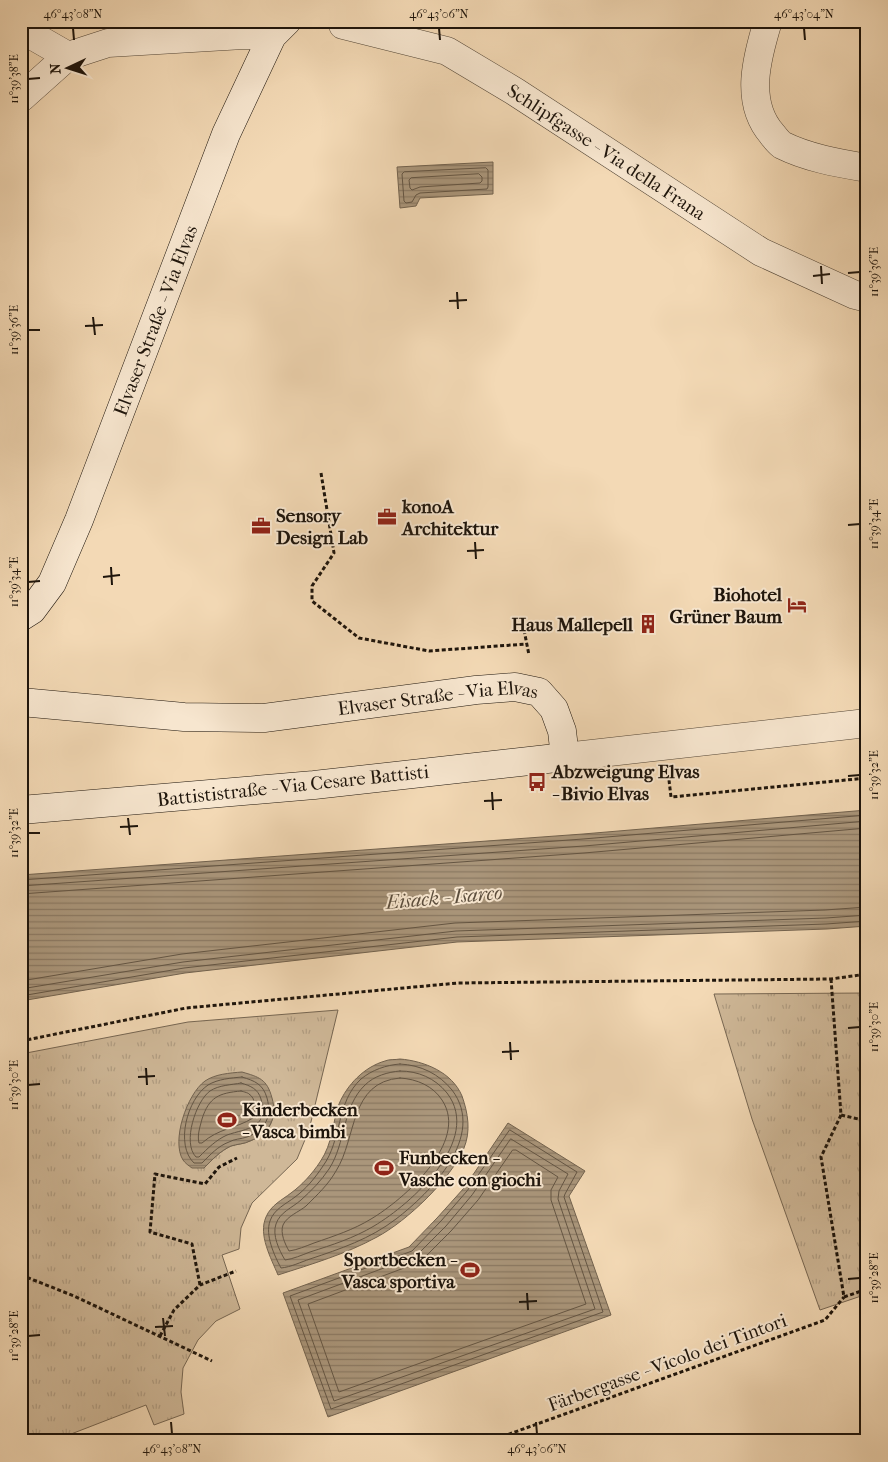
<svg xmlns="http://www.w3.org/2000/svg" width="888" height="1462" viewBox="0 0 888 1462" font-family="'IM FELL French Canon',serif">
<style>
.park{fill:url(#park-tufts);stroke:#766652;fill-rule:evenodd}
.water{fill:url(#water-rules);stroke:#72624e}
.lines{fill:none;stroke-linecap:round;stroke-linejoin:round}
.shore{stroke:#645543;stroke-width:1}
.street-casing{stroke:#524536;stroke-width:29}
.secondary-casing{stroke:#1d140b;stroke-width:29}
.path{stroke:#1d140b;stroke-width:3;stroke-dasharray:4 2.5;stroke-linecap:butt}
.street{stroke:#f7e6cf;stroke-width:28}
.secondary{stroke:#f7e6cf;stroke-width:28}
.ticks{fill:none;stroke:#1d140b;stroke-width:2}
.labels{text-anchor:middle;stroke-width:4;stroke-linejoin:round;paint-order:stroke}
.street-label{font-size:19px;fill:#1d140b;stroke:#f7e6cf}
.poi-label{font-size:19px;font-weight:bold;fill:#1d140b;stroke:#f7e6cf;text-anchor:start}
.water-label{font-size:20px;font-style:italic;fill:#5c4e3d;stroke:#f7e6cf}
.neatline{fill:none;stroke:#1d140b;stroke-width:2}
.ticks-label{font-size:12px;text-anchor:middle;fill:#1d140b}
</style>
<defs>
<pattern id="park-tufts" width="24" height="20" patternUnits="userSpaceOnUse" patternTransform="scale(1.25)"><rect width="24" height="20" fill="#cfb898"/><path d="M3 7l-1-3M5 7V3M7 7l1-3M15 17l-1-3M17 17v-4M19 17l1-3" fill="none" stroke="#b19d82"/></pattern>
<pattern id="water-rules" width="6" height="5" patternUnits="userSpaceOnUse" patternTransform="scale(1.25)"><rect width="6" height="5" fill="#aa967b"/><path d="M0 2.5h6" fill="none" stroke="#8a7963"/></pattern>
</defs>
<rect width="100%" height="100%" fill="#f3d9b5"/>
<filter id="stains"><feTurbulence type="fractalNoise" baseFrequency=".004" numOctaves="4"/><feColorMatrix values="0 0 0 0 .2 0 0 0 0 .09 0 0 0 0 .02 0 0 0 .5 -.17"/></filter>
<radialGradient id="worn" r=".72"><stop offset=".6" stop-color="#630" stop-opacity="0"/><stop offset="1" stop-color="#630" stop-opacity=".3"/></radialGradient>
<g class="park">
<path d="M865,993L867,1002V1294L820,1310L752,1119L714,994Z"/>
<path d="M338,1010L309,1130L297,1159L252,1203L241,1228L239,1249L222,1255L240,1309L216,1321L198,1340L183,1368L181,1392L184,1414L154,1425L146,1405L53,1441H21V1054L188,1022ZM274,1105C274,1124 268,1134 250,1141C244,1144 237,1144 231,1146C220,1151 212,1160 204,1168L183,1159Z"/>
</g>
<g class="water">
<path d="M493,162V194L420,198L416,206L400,208L397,167Z"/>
<path d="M867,810V926L827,929L457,942L185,973L21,1001V875L583,834Z"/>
<path d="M400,1059C424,1061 452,1072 462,1096C468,1113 471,1131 464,1148C451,1179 407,1221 377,1237C346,1254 312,1264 278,1275C271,1258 258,1235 266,1217C271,1205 282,1200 291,1193C302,1185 312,1174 320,1162C333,1143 332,1124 339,1104C347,1085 364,1067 385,1061C389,1059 395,1060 400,1059Z"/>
<path d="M242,1072C259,1077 267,1079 272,1098C278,1118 269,1133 250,1141C244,1144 237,1144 231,1146C220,1151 212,1160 204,1168H192C189,1166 185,1163 183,1160C171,1141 187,1094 205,1081C215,1074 230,1073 242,1072Z"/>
<path d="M508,1123L585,1171L569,1196L611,1315L328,1417L283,1293L409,1247L437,1218L464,1188Z"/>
</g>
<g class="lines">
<g class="shore">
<path d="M486,168L488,170V187L487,189L420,193L416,195L412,202L406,203L404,201L402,174L404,172Z"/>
<path d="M479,174L482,177V181L480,183L420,187L412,190L410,188L409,180L411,178Z"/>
<path d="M21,880L583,839L867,815"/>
<path d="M21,886L584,846L867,821"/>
<path d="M21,894L584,853L867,828"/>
<path d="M21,981L182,954L455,923L825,910L867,907"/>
<path d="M21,989L183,962L456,931L826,918L867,915"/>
<path d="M21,996L184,968L457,937L826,924L867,921"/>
<path d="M400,1064C421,1065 439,1074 452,1090C487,1136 430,1193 396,1219C370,1239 340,1249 310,1259C301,1262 291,1267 281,1268C274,1255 265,1235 270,1221C274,1209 286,1204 295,1197C306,1189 315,1178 323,1166C342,1140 336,1102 361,1079C372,1070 386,1065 400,1064Z"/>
<path d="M400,1071C418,1071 435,1078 447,1093C483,1140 411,1204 374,1226C354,1238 332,1245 310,1252C302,1255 293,1259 285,1260C279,1250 272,1235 276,1224C280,1212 292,1208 301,1200C311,1191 321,1181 329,1169C346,1143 342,1107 365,1085C374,1076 388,1072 400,1071Z"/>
<path d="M242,1077C255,1081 263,1084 267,1098C272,1116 266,1130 247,1137C241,1139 234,1139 229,1142C218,1146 210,1155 202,1163H194C175,1145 187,1099 208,1085C218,1079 231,1078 242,1077Z"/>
<path d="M400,1078C417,1079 433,1086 442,1100C470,1142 403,1200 371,1219C353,1230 334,1236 314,1243C306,1246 297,1250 289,1251C285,1244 280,1233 283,1225C287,1216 299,1212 306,1206C317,1195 328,1185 336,1171C357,1138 349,1082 400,1078Z"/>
<path d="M241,1083C251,1086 258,1089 261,1099C269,1129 247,1128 227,1135C216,1140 208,1148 199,1157H196C182,1143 196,1101 210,1091C219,1085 231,1085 241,1083Z"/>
<path d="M241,1091C241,1091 249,1093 249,1094C256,1098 256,1111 253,1118C235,1129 219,1128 202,1143H199C197,1135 200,1127 202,1119C209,1097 219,1093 241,1091Z"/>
<path d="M510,1130L577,1172L565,1194L564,1197L603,1312L331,1409L290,1296L412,1251L441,1221L467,1191Z"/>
<path d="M511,1139L568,1174L559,1191L558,1199L595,1309L334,1401L298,1300L416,1256L446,1226L472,1195Z"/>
<path d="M513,1150H516L558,1177L551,1190V1200L586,1304L339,1392L308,1304L420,1262L451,1231L478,1200Z"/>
</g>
<g class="street-casing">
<g id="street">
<path id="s1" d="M342,21L343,25L447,51L514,91L761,252L855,295L867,298"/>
<path d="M768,21C757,57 744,102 772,134C775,138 778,142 782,145C808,158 838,163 867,168"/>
<path d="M21,29L68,56"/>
<path d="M21,98L68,56L108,43L243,35L272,36"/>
<path d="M565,757L867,723"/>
</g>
</g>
<g class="secondary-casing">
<g id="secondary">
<path id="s2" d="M21,617L32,610L52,583L79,520L226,134L272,36L287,21"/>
<path id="s3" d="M21,702L184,717L264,718L476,690L515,687L539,692L554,709L562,731L565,757L314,785L21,810"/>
</g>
</g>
<g class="path">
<path d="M321,473L334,553L312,586V601L359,638L429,651L526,644"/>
<path d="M524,630L529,655"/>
<path d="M669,780L671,797L867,778"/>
<path d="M831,979L841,1115L867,1121"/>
<path d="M21,1041L186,1008L458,983L831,979L867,974"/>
<path d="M841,1115L821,1157L844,1297"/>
<path d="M21,1275L74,1296L212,1361"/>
<path d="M200,1285L192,1244L150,1232L155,1174L205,1184L219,1167L237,1158"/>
<path d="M844,1297L867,1289"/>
<path d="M160,1336L174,1310L200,1285L236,1271"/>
<path d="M490,1441L825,1320L844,1297"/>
</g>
<use href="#street" class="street"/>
<use href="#secondary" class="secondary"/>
</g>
<path class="ticks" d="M73,28L74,40M439,28L440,40M804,28L805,40M28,79L40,78M821,266L822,284M848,273L860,272M813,276L830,274M457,292L458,309M449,301L467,300M93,317L95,335M85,326L103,325M28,330H40M848,525L860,524M475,542L476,559M467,551L484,550M111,567L112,585M103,577L120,575M28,582L40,581M848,776L860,775M492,792L493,810M484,801L502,800M128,818L130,835M120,827L138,826M28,833H40M848,1028L860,1027M510,1042L511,1060M502,1052L519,1051M146,1068L147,1085M138,1077L155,1076M28,1085L40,1084M848,1279L860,1278M527,1293L528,1310M519,1302L537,1301M163,1318L165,1336M155,1327L173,1326M28,1336L40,1335M171,1422L172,1434M536,1422L537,1434"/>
<defs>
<g id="office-bare" transform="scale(1.5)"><path d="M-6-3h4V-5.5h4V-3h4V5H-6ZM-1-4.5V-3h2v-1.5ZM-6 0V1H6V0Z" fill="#8f2418" stroke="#f7e6cf" stroke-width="2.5" paint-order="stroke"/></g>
<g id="hotel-bare" transform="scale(1.5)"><path d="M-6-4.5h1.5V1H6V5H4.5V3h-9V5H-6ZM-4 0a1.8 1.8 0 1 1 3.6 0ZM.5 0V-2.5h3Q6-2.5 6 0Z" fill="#8f2418" stroke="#f7e6cf" stroke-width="2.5" paint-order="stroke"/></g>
<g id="building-bare" transform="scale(1.5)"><path d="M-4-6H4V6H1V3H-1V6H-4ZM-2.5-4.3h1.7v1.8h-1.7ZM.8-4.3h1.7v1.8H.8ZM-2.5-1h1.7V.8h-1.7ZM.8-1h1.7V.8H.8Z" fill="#8f2418" stroke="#f7e6cf" stroke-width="2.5" paint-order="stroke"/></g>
<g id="bus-bare" transform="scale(1.5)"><path d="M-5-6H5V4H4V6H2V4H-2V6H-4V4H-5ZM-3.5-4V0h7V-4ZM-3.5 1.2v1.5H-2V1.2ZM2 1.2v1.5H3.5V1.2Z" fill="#8f2418" stroke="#f7e6cf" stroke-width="2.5" paint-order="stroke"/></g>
<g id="stadium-bare" transform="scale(1.5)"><path d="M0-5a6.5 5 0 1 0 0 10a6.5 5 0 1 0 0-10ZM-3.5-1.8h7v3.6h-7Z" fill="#8f2418" stroke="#f7e6cf" stroke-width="2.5" paint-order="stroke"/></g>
</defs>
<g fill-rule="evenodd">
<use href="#office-bare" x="387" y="517"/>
<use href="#office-bare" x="261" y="526"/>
<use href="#hotel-bare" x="797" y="605"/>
<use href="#building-bare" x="648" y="624"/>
<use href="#bus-bare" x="537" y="782"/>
<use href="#stadium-bare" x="227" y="1120"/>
<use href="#stadium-bare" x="384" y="1168"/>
<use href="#stadium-bare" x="470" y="1270"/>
</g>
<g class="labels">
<g class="street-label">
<text dy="7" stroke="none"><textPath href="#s1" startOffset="300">Schlipfgasse - Via della Frana</textPath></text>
<text dy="7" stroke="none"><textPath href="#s2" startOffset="329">Elvaser Straße - Via Elvas</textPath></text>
<text dy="7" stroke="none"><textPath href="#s3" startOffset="419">Elvaser Straße - Via Elvas</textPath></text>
<text transform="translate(293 785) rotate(-6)" y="7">Battististraße - Via Cesare Battisti</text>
<text transform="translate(667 1362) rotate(-20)" y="7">Färbergasse - Vicolo dei Tintori</text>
</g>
<g class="poi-label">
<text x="402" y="513">konoA<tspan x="402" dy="22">Architektur</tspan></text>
<text x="276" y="522">Sensory<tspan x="276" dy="22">Design Lab</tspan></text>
<text x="782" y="601" text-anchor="end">Biohotel<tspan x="782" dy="22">Grüner Baum</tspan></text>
<text x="633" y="631" text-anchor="end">Haus Mallepell</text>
<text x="552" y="778">Abzweigung Elvas<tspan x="552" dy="22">- Bivio Elvas</tspan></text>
<text x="242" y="1116">Kinderbecken<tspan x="242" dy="22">- Vasca bimbi</tspan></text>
<text x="399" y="1164">Funbecken -<tspan x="399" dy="22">Vasche con giochi</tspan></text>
<text x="455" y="1266" text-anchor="end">Sportbecken -<tspan x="455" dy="22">Vasca sportiva</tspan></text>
</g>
<g class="water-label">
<text transform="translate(444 897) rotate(-5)" y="7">Eisack - Isarco</text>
</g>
</g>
<rect width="888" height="1462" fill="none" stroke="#f3d9b5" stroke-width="55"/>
<g transform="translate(68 68) rotate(266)" stroke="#f7e6cf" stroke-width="4" paint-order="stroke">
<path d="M0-4L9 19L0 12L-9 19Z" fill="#1d140b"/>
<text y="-8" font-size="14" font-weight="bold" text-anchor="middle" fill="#1d140b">N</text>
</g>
<rect x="28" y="28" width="832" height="1406" class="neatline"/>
<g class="ticks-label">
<text x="73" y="18">46°43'08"N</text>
<text x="439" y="18">46°43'06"N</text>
<text x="804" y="18">46°43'04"N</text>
<text transform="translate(14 79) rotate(-90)" y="4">11°39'38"E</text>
<text transform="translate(874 272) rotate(-90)" y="4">11°39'36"E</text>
<text transform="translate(14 330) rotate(-90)" y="4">11°39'36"E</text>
<text transform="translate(874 524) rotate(-90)" y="4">11°39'34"E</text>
<text transform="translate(14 582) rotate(-90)" y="4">11°39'34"E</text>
<text transform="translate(874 775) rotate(-90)" y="4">11°39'32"E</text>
<text transform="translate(14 833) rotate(-90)" y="4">11°39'32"E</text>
<text transform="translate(874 1027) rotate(-90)" y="4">11°39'30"E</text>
<text transform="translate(14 1085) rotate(-90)" y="4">11°39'30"E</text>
<text transform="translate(874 1278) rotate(-90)" y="4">11°39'28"E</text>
<text transform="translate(14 1336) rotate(-90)" y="4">11°39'28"E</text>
<text x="172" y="1453">46°43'08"N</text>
<text x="537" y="1453">46°43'06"N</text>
</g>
<rect width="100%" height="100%" filter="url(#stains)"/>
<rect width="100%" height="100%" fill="url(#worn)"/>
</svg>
